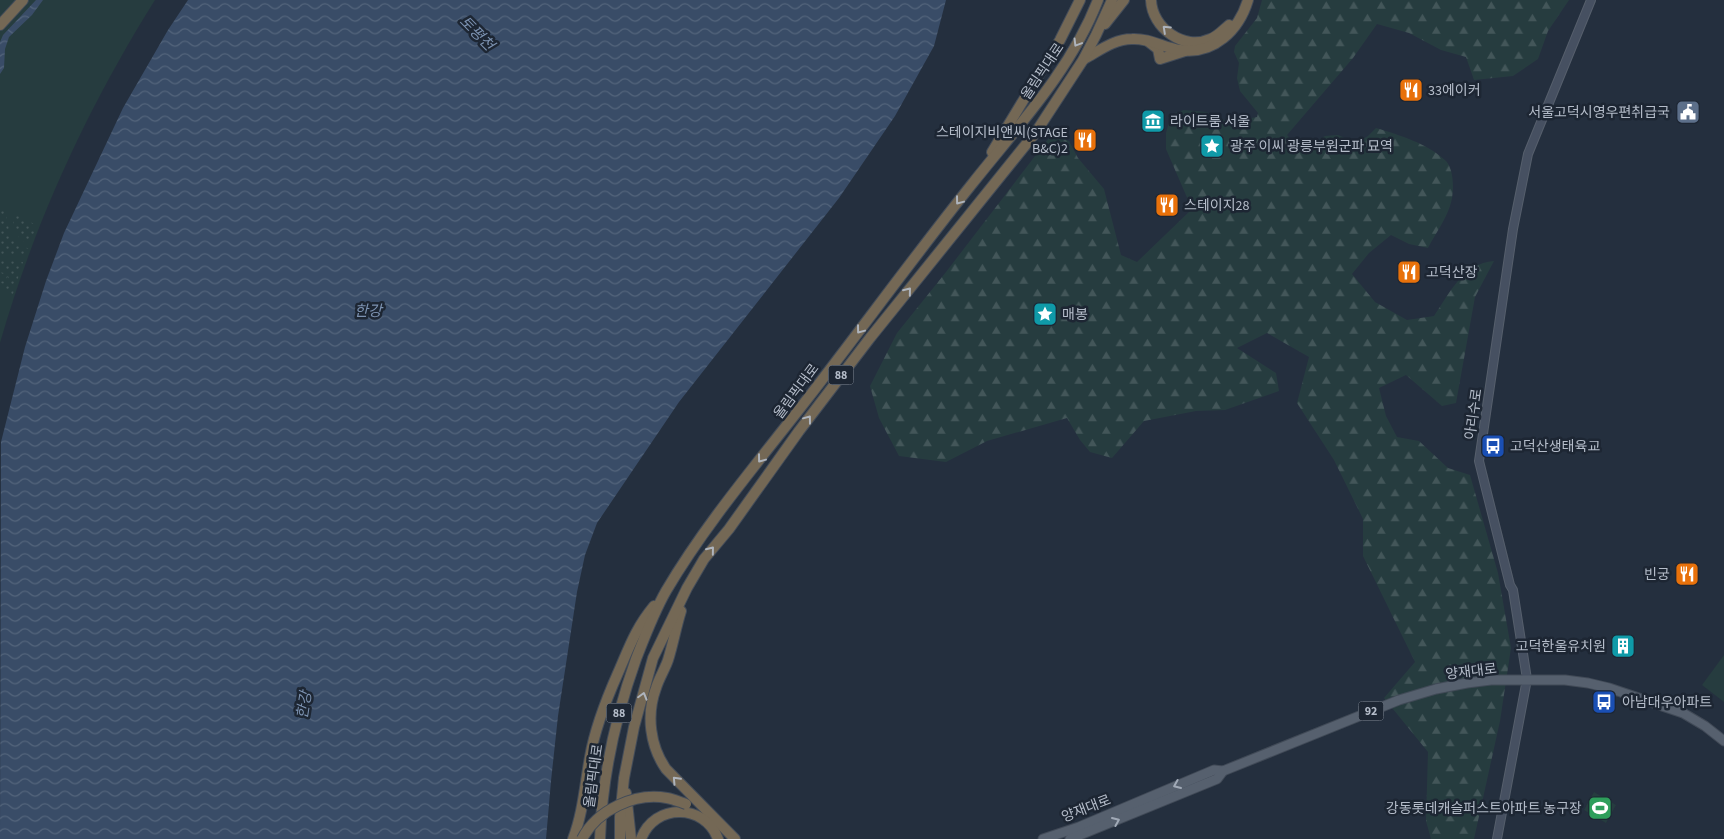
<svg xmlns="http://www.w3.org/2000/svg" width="1724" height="839" viewBox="0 0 1724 839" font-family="'Source Sans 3','Noto Sans KR',sans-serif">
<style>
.forest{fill:url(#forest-firs)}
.park{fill:#263c3f}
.garden{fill:url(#garden-dots)}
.water{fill:url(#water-waves)}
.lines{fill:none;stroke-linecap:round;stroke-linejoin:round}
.secondary-casing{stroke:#565f6c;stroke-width:10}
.primary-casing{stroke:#414a57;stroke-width:11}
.highway-casing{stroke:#434c59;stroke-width:12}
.secondary{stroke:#465061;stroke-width:8}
.primary{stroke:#56606e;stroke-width:9}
.highway{stroke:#746855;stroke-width:10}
.highway-bridge-casing{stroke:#434c59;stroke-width:12;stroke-linecap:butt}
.highway-bridge{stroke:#746855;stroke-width:10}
.oneway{stroke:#aeb4bd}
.oneway2{stroke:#a1aab7}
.labels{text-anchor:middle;stroke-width:5;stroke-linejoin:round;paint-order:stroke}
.shield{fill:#1d2633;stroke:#878f9c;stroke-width:1}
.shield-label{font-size:12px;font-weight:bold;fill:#b4bcc9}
.street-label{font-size:14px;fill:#b4bcc9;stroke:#1d2633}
.poi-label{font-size:14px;fill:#b4bcc9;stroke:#1d2633;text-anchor:start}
.water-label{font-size:15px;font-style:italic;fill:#7c92b1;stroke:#1d2633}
</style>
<defs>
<pattern id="forest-firs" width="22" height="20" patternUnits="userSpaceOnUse" patternTransform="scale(1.25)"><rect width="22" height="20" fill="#263c3f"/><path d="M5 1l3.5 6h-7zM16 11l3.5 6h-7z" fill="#435659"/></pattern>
<pattern id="garden-dots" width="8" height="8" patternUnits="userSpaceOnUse" patternTransform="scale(1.25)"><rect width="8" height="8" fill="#263c3f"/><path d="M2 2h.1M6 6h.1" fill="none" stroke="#435659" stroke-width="1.8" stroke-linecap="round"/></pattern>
<pattern id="water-waves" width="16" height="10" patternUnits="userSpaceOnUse" patternTransform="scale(1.25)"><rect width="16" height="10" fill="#394c67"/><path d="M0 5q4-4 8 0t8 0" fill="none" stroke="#53647b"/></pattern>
</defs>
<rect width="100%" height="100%" fill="#242f3e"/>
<path class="forest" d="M1262,0H1569L1548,31L1538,59L1513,76L1474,80L1466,57L1441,50L1409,33L1377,24L1353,58L1287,135L1296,145L1315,142L1325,136L1338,135L1356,143L1368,136L1376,128C1399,135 1427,143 1446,161C1455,171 1454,195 1450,206C1445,221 1435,234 1428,248L1409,244L1391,235L1369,253L1352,274L1375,302L1407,320L1434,316C1449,294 1463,263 1494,261L1475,297L1456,403L1442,406L1406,375L1379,388L1386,416L1397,437L1419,441L1448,468L1470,475L1498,573L1511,648L1500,721L1474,839H1431L1426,821L1428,752L1384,698L1415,662L1363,556V519L1334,460L1297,403L1309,357L1267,333L1237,348L1276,373L1279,391L1225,410L1196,411L1144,421L1112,458L1090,452L1080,440L1067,418L987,441L946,462L899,456L879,418L870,386L897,333L946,272L1052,134L1069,141L1078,158L1104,189L1121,255L1137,262L1192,209L1166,149V133L1169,122L1175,113L1184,110L1206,112L1229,122L1257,117L1258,113L1240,91L1237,78L1239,63L1234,52L1235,46L1257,18Z"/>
<g class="park">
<path d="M0,0H155C88,107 35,221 0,343Z"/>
<path d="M1724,655V702L1702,685Z"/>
<path d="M1594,792L1616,805L1606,823L1584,810Z"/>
</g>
<g class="garden">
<path d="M0,205C14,220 0,238 29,249L27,256L0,255Z"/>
<path d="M15,214L34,224L32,229L35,231L29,245C17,238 10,229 15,214Z"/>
<path d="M0,260L23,262L13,294L0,298V294L3,297L9,278L7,277L5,284L0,283V272L7,274L9,270L0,267Z"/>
</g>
<g class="water">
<path d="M36,0H43L32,15L9,37L5,49L4,68L0,74V42L3,35Z"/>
<path d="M188,0H946L934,46L895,116L839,198L679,402L597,523L585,555L577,592L558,716L551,781L546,839H0L1,442L25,347L46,281L64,233L123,108L168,30Z"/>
</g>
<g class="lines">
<g class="secondary-casing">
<path id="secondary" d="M1497,839L1527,679L1513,590L1510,585L1479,461L1513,229L1528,154L1591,0"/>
</g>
<g class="primary-casing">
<g id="primary">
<path d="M1043,839L1079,827L1214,770L1223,771L1399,700L1436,689L1467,683L1491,680H1565L1588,683L1609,688L1683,713L1705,726L1724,741"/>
<path d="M1070,839L1217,779L1223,771"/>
</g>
</g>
<g class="highway-casing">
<g id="highway">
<path d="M1151,0C1152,28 1184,51 1210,39C1217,37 1223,30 1229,25"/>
<path d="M1105,24L1124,0"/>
<path d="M0,25L23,0"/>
<path d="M1149,42L1158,49L1160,59L1185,51"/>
<path d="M1084,59C1099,51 1114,39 1132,39C1150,38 1164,48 1180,50C1214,55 1239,30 1248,0"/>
<path d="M992,152L1060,40L1080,0"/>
<path d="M681,611C676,627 673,644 668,660C665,669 659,678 656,688C646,715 650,746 666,769L735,839"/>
<path d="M626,793L631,839"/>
<path d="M573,839C583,813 585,784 590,757C595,728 606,700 618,673C629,648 635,629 654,606"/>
<path d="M600,839C602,777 615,718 636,659C645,636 654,612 666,591C706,523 760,460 808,398C863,327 916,254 972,184C1018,126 1071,70 1098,0"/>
<path d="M620,839V817L624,778L634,727L653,658L687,588L704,559L729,529L799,431L870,338L1036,132L1083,60L1096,35L1112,0"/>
<path d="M641,839C654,803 705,803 718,839"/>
</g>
</g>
<use href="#secondary" class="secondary"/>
<use href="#primary" class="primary"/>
<use href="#highway" class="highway"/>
<g class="highway-bridge-casing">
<path id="highway-bridge" d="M582,839C597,810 635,792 667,798C673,799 680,802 686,804"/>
</g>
<use href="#highway-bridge" class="highway-bridge"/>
</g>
<defs><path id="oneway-chevron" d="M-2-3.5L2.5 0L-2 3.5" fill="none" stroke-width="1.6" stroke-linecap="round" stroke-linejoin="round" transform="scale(1.25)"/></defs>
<g class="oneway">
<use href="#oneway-chevron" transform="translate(1166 29) rotate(-137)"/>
<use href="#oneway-chevron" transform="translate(1077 43) rotate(121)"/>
<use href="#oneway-chevron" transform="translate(959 201) rotate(127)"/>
<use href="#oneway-chevron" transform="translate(908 291) rotate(-51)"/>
<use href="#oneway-chevron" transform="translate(860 330) rotate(127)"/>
<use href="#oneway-chevron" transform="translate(808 419) rotate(-53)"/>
<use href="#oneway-chevron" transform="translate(761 459) rotate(127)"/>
<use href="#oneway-chevron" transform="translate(711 550) rotate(-51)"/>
<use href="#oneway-chevron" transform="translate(643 696) rotate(-74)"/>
<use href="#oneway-chevron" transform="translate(676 780) rotate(-133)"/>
</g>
<g class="oneway2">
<use href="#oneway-chevron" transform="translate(1177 785) rotate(157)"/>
<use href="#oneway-chevron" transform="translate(1116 821) rotate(-23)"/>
</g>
<defs>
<g id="restaurant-square" transform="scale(1.25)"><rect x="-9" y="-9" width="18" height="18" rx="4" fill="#e8710a" stroke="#1d2633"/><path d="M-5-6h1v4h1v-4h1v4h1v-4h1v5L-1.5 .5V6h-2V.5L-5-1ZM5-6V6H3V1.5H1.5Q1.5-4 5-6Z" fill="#fff"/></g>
<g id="civic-square" transform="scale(1.25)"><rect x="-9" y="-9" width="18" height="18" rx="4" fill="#5c6f8a" stroke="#1d2633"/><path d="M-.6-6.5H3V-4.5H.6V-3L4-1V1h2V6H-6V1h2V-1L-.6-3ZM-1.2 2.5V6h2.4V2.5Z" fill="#fff"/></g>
<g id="museum-square" transform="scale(1.25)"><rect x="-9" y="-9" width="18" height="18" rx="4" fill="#0f9aa8" stroke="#1d2633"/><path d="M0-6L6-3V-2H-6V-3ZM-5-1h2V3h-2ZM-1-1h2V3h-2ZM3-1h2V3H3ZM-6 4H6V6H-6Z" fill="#fff"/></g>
<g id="sight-square" transform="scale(1.25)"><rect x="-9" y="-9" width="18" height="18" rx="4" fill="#0f9aa8" stroke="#1d2633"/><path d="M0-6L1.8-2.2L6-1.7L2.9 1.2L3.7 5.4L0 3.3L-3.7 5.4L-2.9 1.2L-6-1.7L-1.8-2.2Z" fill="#fff"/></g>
<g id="bus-square" transform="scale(1.25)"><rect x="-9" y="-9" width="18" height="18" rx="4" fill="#1a4fb4" stroke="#1d2633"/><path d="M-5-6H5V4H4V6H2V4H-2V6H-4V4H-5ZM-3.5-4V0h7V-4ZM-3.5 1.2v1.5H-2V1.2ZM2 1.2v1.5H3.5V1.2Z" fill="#fff"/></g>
<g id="building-square" transform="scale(1.25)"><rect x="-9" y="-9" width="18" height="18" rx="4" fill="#0f9aa8" stroke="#1d2633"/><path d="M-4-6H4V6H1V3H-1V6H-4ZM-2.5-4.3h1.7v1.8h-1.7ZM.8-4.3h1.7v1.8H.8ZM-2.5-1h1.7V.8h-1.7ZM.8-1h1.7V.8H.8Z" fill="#fff"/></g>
<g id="stadium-square" transform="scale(1.25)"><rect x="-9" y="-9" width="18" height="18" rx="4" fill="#2e9e5b" stroke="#1d2633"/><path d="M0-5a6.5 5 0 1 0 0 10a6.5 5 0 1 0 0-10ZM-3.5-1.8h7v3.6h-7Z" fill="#fff"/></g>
</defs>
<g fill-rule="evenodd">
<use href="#restaurant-square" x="1411" y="90"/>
<use href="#civic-square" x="1688" y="112"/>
<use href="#museum-square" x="1153" y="121"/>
<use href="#restaurant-square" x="1085" y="140"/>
<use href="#sight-square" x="1212" y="146"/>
<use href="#restaurant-square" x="1167" y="205"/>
<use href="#restaurant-square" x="1409" y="272"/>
<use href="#sight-square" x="1045" y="314"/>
<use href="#bus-square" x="1493" y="446"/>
<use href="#restaurant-square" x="1687" y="574"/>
<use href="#building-square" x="1623" y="646"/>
<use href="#bus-square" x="1604" y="702"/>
<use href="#stadium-square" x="1600" y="808"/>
</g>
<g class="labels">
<g class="shield">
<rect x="828.5" y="365.5" width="25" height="19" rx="4"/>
<rect x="1358.5" y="701.5" width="25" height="19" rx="4"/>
<rect x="606.5" y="703.5" width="25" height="19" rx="4"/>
</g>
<g class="shield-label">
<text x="841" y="379">88</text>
<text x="1371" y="715">92</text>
<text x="619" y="717">88</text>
</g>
<g class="street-label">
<text transform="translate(1042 71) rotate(-56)" y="5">올림픽대로</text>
<text transform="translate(796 391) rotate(-53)" y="5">올림픽대로</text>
<text transform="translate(1473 414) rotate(-82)" y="5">아리수로</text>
<text transform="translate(1471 671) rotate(-7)" y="5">양재대로</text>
<text transform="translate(593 776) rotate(-82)" y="5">올림픽대로</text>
<text transform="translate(1086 808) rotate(-21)" y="5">양재대로</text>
</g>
<g class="poi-label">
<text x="1428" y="95">33에이커</text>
<text x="1670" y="117" text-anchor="end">서울고덕시영우편취급국</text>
<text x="1170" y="126">라이트룸 서울</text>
<text x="1068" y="137" text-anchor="end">스테이지비앤씨(STAGE<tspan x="1068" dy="16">B&amp;C)2</tspan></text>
<text x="1230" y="151">광주 이씨 광릉부원군파 묘역</text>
<text x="1184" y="210">스테이지28</text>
<text x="1426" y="277">고덕산장</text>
<text x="1062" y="319">매봉</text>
<text x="1510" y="451">고덕산생태육교</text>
<text x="1670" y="579" text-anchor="end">빈궁</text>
<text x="1606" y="651" text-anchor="end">고덕한울유치원</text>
<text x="1622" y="707">아남대우아파트</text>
<text x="1582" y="813" text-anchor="end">강동롯데캐슬퍼스트아파트 농구장</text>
</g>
<g class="water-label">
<text transform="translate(477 33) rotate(45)" y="5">토평천</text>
<text x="368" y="316">한강</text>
<text transform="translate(304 705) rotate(-81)" y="5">한강</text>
</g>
</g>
</svg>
